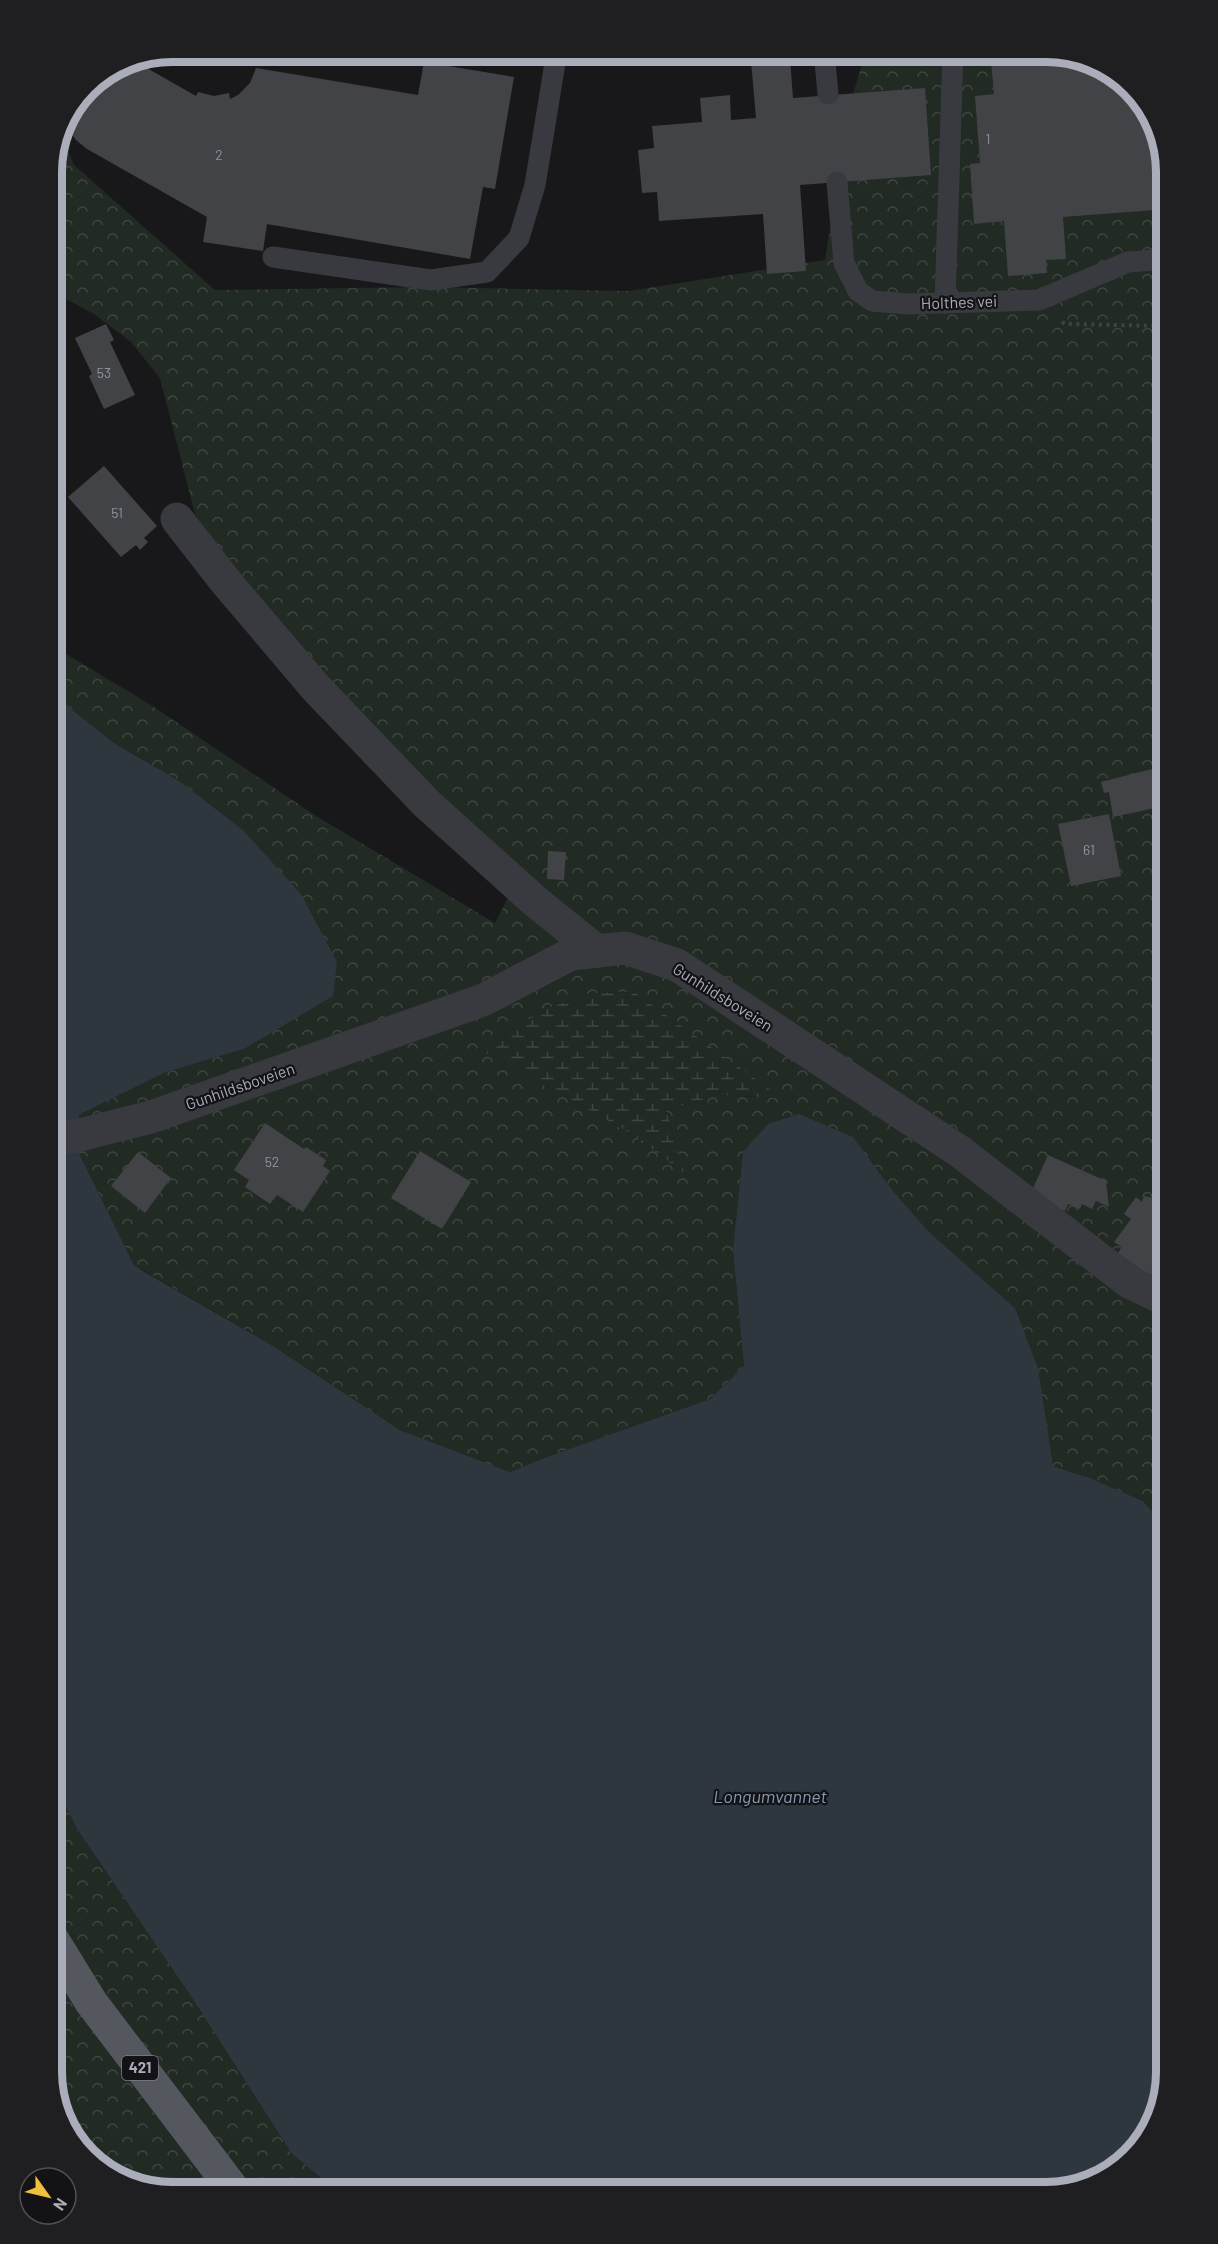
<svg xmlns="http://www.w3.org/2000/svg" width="1218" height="2244" viewBox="0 0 1218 2244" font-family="Barlow,sans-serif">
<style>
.forest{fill:url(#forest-crowns);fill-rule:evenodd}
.wetland{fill:url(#wetland-marsh)}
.water{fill:#2e363e}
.building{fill:#424347}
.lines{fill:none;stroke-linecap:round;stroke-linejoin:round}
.path{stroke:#3f4146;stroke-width:4;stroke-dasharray:3 4.5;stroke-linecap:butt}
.lane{stroke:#393a3f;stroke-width:21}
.street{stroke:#393a3f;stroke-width:33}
.primary{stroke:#55575e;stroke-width:33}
.labels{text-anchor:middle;stroke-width:4.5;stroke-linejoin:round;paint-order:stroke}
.number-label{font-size:14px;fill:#91939d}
.shield{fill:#131315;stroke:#7d8088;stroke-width:1.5}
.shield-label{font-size:15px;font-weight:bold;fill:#abaeba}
.street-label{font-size:16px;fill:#abaeba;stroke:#131315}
.water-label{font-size:18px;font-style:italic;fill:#839ab4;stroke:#131315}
.rim{fill:none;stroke:#abaeba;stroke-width:8}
</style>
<defs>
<pattern id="forest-crowns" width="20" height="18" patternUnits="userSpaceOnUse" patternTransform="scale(1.5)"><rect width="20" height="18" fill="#222a24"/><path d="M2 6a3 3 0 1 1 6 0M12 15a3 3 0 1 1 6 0" fill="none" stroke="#3f4642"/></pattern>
<pattern id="wetland-marsh" width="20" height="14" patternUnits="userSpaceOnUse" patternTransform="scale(1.5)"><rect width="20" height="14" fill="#222a24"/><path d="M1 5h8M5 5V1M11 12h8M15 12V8" fill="none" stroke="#3f4642"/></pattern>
</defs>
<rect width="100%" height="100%" fill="#18181a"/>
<g class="forest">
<path d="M866,51H1055L1120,76L1158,125L1167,171V1528L1143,1501L1090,1478L1053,1466L1046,1430L1015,1308L928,1231L889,1186L733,1251L744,1366L710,1399L544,1458L510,1472L400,1430L270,1344L134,1265L79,1153V1115L164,1073L244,1049L243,830L181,782L114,743L51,693V645L151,705L316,816L495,923L514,886L243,585L195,514L160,378L131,342L94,314L51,291V164L59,129L74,165L215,290L425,287L629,291L825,260L851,101ZM633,992L781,1098L719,1095L666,1110L683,1172L630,1133L479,1049L548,1008L591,993Z"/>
<path d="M51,1777L77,1829L194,2001L292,2154L339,2193H163L104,2173L60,2119L51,2073Z"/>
</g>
<path class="wetland" d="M634,992L782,1098L719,1095L666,1110L684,1173L630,1133L479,1049L548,1008L591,993Z"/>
<path class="water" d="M51,693L114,743L181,782L243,830L301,894L337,962L333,996L244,1049L164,1073L79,1115V1153L134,1265L143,1271L270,1344L400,1430L510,1472L544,1458L710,1399L744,1366L733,1251L743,1152L768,1124L799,1114L853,1137L889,1186L928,1231L1015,1308L1038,1368L1053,1466L1090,1478L1143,1501L1167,1528V2073L1147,2140L1093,2184L1047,2193H339L292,2154L194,2001L77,1829L51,1777Z"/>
<g class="building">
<path d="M990,51H1055L1120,76L1158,125L1167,171V209L1063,217L1066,259L1046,260L1047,273L1008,276L1004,221L974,224L970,164L980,163L975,96L994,94Z"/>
<path d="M790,58L793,98L925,88L931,175L800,185L806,271L767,274L763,214L659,221L657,192L642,193L638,150L654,148L652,126L702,122L700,98L730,95L731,120L756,118L751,61Z"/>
<path d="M131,59L196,96L198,92L214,96L229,93L230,99L238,95L250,83L256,68L418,95L424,62L514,77L495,189L483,187L470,259L267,224L263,251L203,242L207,217L87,149L76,140L65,125L64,120L86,86L125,60Z"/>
<path d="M106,324L114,340L110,342L135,395L104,409L89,376L92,374L75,338Z"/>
<path d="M104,466L157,526L144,538L148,542L140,550L136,545L121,557L68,497Z"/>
<path d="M1152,769L1160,807L1113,817L1109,792L1104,793L1101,782Z"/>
<path d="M1109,814L1121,876L1071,886L1058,824Z"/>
<path d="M548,851L566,852L564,880L547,879Z"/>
<path d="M265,1123L304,1149L306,1147L326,1160L323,1166L330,1171L303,1212L277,1195L270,1204L245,1187L249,1180L234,1170Z"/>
<path d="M420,1151L471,1182L442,1229L391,1198Z"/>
<path d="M138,1152L171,1178L145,1213L111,1186Z"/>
<path d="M1048,1155L1106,1181L1109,1207L1096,1201L1092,1209L1082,1204L1080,1209L1068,1204L1065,1211L1030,1195Z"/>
<path d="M1144,1196L1163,1200L1156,1209L1167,1217V1267L1156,1281L1118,1253L1122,1247L1114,1242L1131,1219L1124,1214L1136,1197L1142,1202Z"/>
</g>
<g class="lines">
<path class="path" d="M1062,322L1065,324L1167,326"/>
<g class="lane">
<path d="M824,51L828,94"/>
<path d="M837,182L844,263L858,291L872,301L908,304L1039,300L1128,262L1167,259"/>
<path d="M273,257L431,280L487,272L519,238L535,185L557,51"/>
<path d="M945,303L953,51"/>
</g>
<g class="street">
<path d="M177,519L226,582L316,688L427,804L536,902L597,951"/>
<path d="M51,1139L76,1136L151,1117L483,1000L571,954L625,948L677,965L959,1151L1129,1282L1167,1300"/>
</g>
<path class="primary" d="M51,1937L91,2002L236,2193"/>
</g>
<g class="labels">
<g class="number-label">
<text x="988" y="144">1</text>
<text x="219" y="160">2</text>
<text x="104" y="378">53</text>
<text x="117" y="518">51</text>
<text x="1089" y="855">61</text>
<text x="272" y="1167">52</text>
</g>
<rect class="shield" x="122" y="2056" width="36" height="24" rx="4.5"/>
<g class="shield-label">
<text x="140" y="2073">421</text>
</g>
<g class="street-label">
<text transform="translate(959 302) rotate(-2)" y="6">Holthes vei</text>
<text transform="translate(723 997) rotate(32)" y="6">Gunhildsboveien</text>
<text transform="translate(240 1086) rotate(-19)" y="6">Gunhildsboveien</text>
</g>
<g class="water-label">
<text x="770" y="1803">Longumvannet</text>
</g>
</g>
<path d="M0 0H1218V2244H0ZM172 62H1046A110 110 0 0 1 1156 172V2072A110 110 0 0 1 1046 2182H172A110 110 0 0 1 62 2072V172A110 110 0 0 1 172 62Z" fill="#1f1f22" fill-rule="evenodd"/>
<path class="rim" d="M172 62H1046A110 110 0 0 1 1156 172V2072A110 110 0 0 1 1046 2182H172A110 110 0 0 1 62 2072V172A110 110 0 0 1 172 62Z"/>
<g transform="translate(48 2196) rotate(124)"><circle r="28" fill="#131315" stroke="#505157" stroke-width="1.5"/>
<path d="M0-4.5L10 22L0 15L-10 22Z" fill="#f0bf3b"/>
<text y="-9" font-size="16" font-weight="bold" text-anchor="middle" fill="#abaeba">N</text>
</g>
</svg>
